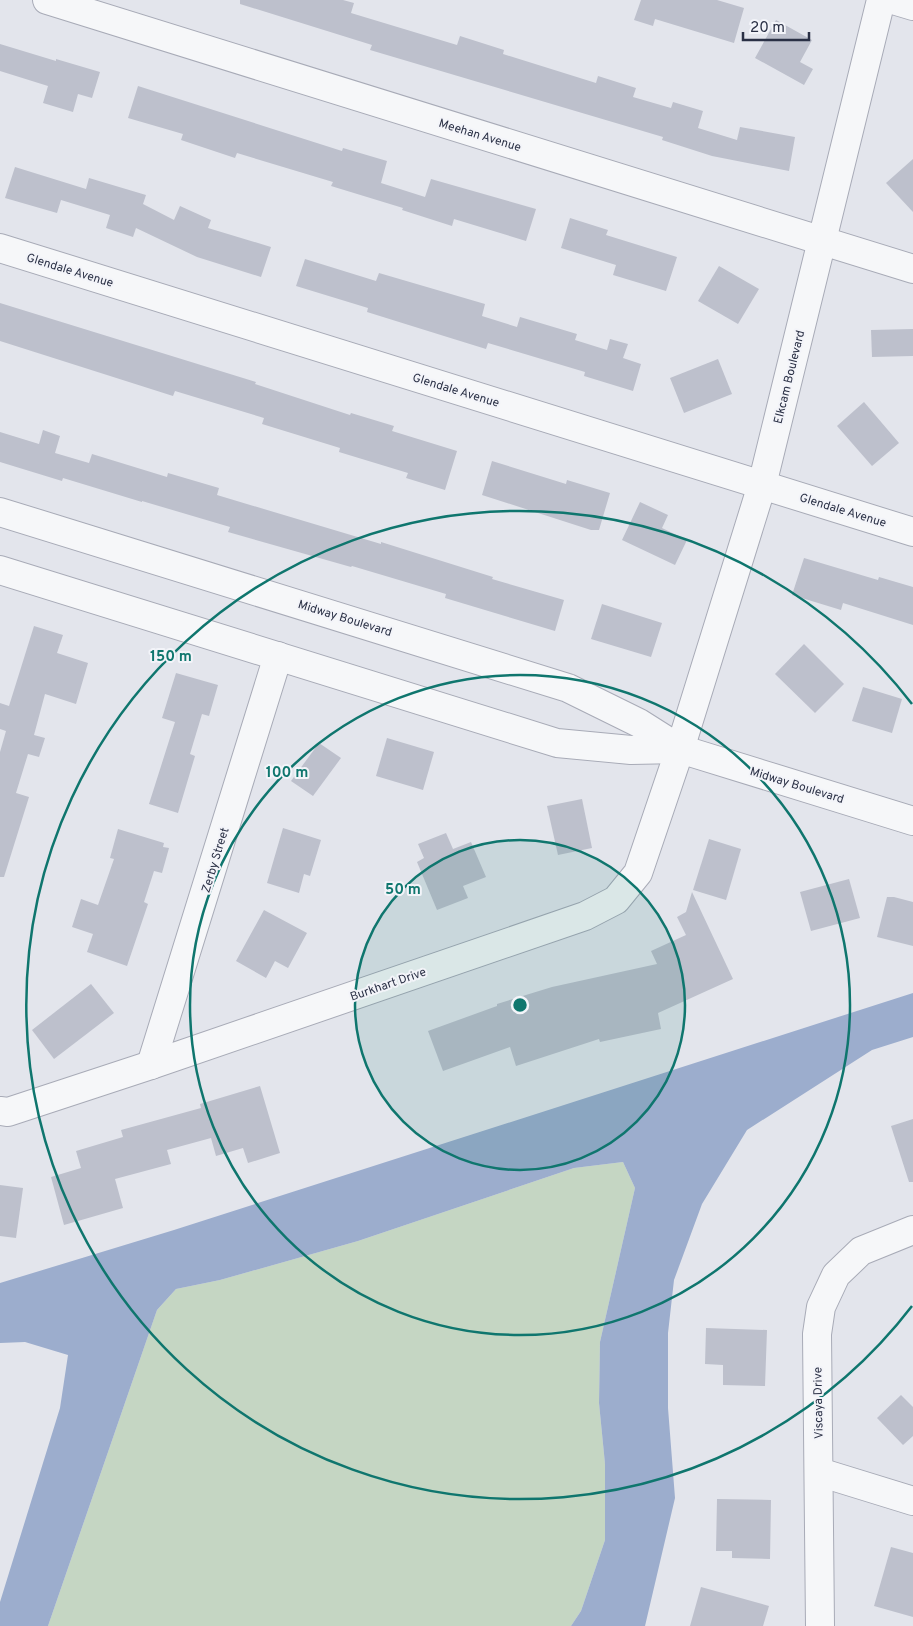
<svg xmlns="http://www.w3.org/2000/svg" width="913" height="1626" viewBox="0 0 913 1626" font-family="Overpass,sans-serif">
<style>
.green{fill:#c5d6c3}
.water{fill:#9cadcd}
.building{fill:#bdc0cc}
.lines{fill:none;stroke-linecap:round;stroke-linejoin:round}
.minor-casing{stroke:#a8abb7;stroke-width:30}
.minor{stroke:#f6f7f9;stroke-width:28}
.ring{fill:none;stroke:#0f766e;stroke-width:2.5}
.labels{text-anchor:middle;stroke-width:4;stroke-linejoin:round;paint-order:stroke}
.street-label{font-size:12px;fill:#2a3045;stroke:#f3f4f9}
.centre{fill:#0f766e;stroke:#f3f4f9;stroke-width:2.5}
.ring-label{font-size:15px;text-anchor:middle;font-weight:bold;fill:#0f766e;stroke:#f3f4f9;stroke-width:4;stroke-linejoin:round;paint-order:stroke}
</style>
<rect width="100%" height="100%" fill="#e3e5ec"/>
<path class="green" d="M623,1162L635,1188L600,1342L599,1403L605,1464V1540L581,1611L571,1626H48L157,1310L176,1289L220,1280L358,1241L574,1168Z"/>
<path class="water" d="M913,993V1037L872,1050L747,1130L702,1204L674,1280L668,1333V1408L675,1498L645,1626H571L581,1611L605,1540V1464L599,1403L600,1342L635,1188L623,1162L574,1168L358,1241L220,1280L176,1289L157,1310L48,1626H0V1602L60,1408L68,1355L25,1342L0,1343V1283L174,1230Z"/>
<g class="building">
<path d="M240,0H343L354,3L351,13L457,45L460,36L504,50L503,54L596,83L598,76L636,88L633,97L671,108L673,102L703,111L698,128L737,140L740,127L795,137L789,171L712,156L662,140L663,137L370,50L372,45L240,4Z"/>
<path d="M641,0H717L744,8L734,43L655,19L653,26L634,20Z"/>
<path d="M776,20L812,40L800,62L813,69L804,85L755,58Z"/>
<path d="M0,44L56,61V59L100,72L92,98L78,94L73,112L43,103L48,86L0,71Z"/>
<path d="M138,86L342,151L343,148L387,161L381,183L425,197L431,179L536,209L526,241L454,219L452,226L402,210L403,208L331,186L333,182L237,153L235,158L181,140L183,134L128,118Z"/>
<path d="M913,159V212L886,183Z"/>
<path d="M15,167L86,189L89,178L146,195L143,204L174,220L180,206L211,220L208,228L271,247L261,277L197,257L136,228L133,237L106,228L110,215L61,200L57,213L5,198Z"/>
<path d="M570,218L608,230L606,235L677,257L666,291L613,275L616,265L561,248Z"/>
<path d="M305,259L376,281L379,273L485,304L482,316L517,327L520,317L577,334L575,340L607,350L610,339L628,344L623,358L641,364L633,391L584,376L585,372L488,343L486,349L444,336L367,312L368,308L296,286Z"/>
<path d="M719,266L759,289L738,324L698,301Z"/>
<path d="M0,303L256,382L255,384L350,415L351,413L394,426L392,431L457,451L445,490L406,478L408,473L339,452L340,448L262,424L264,418L175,391L173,396L0,341Z"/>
<path d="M913,329V356L872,357L871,330Z"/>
<path d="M718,359L732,394L684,413L670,378Z"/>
<path d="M864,402L899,443L872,466L837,426Z"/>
<path d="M43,430L60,436L55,453L89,463L92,454L167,477L168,473L219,488L217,495L381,544V542L493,577L492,579L564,600L555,631L445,598L446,594L352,566L351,567L228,532L230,527L142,501V502L63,478L62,481L0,462V432L39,444Z"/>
<path d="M492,461L566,484L567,480L610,493L599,530H591L482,495Z"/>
<path d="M640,502L668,515L662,528L687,540L675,565L622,540Z"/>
<path d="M804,558L878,580L879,577L913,587V625L843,603L841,610L792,595Z"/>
<path d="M602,604L662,623L651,657L591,639Z"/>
<path d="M34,626L63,635L57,653L88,663L76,704L45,694L34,735L45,738L39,757L28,754L16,793L29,797L4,877H0V752L6,731L0,729V703L9,706Z"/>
<path d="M804,644L844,684L815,713L775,674Z"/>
<path d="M176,673L218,685L209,716L202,714L190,754L195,756L178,813L149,804L175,722L162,718Z"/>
<path d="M863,687L902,699L892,733L852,721Z"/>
<path d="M387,738L434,752L423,790L376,776Z"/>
<path d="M319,743L341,758L313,796L291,781Z"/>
<path d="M582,799L592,848L558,855L547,806Z"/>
<path d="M283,828L321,840L310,876L304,874L299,893L267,883Z"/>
<path d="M118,829L164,843L163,847L169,848L162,873L154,871L144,902L148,904L127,966L87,952L93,934L72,927L81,899L98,905L114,859L110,858Z"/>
<path d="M446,833L453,849L471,842L486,877L463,886L468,898L437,910L417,862L424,858L418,844Z"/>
<path d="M709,839L741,849L726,900L693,890Z"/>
<path d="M849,879L860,918L811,931L800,892Z"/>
<path d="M692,892L733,979L658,1013L661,1029L600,1042L599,1039L516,1066L510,1047L443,1071L428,1031L497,1006V1004L552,987L657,964L651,951L686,935L677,917L686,912Z"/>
<path d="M887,897H894L913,902V946L877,937Z"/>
<path d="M264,910L307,933L288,968L275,961L266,978L236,961Z"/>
<path d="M91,984L114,1013L54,1059L32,1030Z"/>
<path d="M260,1086L280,1153L248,1163L243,1148L216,1156L211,1138L167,1150L171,1164L115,1179L123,1208L64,1225L51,1177L81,1168L76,1151L123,1137L121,1130L201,1108L200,1104Z"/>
<path d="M913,1119V1182H909L891,1126Z"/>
<path d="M0,1185L23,1188L16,1238L0,1236Z"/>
<path d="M706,1328L767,1330L765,1386L723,1385V1365L705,1364Z"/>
<path d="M901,1395L913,1407V1436L903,1445L877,1418Z"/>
<path d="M717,1499L771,1500L770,1559L732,1558V1551H716Z"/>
<path d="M891,1547L913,1553V1617L874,1606Z"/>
<path d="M701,1587L769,1606L763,1626H690Z"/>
</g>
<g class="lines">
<g class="minor-casing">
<g id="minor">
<path d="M47,0L913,269"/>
<path d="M893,0L913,6"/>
<path d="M0,248L913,532"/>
<path d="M0,512L568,688L639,723L680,749L913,821"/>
<path d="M0,570L557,743L631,750L680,749"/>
<path d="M151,1065L278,656"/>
<path d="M0,1111L8,1112L151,1065L585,916L616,900L638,873L680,749L762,485L881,0"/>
<path d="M819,1472L913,1501"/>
<path d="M820,1626L817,1334L821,1307L836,1275L861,1251L913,1230"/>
</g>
</g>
<use href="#minor" class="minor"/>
</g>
<circle cx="520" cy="1005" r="165" fill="#0f766e" fill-opacity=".12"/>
<g class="ring">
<circle cx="520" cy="1005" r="165"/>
<circle cx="520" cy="1005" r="330"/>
<path d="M912 1306A494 494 0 1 1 912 704"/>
</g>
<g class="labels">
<g class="street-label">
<text transform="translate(480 135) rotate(17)" y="4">Meehan Avenue</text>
<text transform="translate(70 270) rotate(17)" y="4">Glendale Avenue</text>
<text transform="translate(789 377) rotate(-76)" y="4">Elkcam Boulevard</text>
<text transform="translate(456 390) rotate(17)" y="4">Glendale Avenue</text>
<text transform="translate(843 510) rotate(17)" y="4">Glendale Avenue</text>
<text transform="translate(345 618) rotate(17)" y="4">Midway Boulevard</text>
<text transform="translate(797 785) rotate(17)" y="4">Midway Boulevard</text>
<text transform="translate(215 860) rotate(-73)" y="4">Zerby Street</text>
<text transform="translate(388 984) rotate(-19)" y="4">Burkhart Drive</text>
<text transform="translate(818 1403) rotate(-91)" y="4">Viscaya Drive</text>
</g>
</g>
<circle cx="520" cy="1005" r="8" class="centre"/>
<g class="ring-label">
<text x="171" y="661">150 m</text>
<text x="287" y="777">100 m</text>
<text x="403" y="894">50 m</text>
</g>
<path d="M743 32v8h66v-8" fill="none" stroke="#2a3045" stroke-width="2.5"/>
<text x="750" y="32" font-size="15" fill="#2a3045" stroke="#f3f4f9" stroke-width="4" paint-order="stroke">20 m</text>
</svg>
